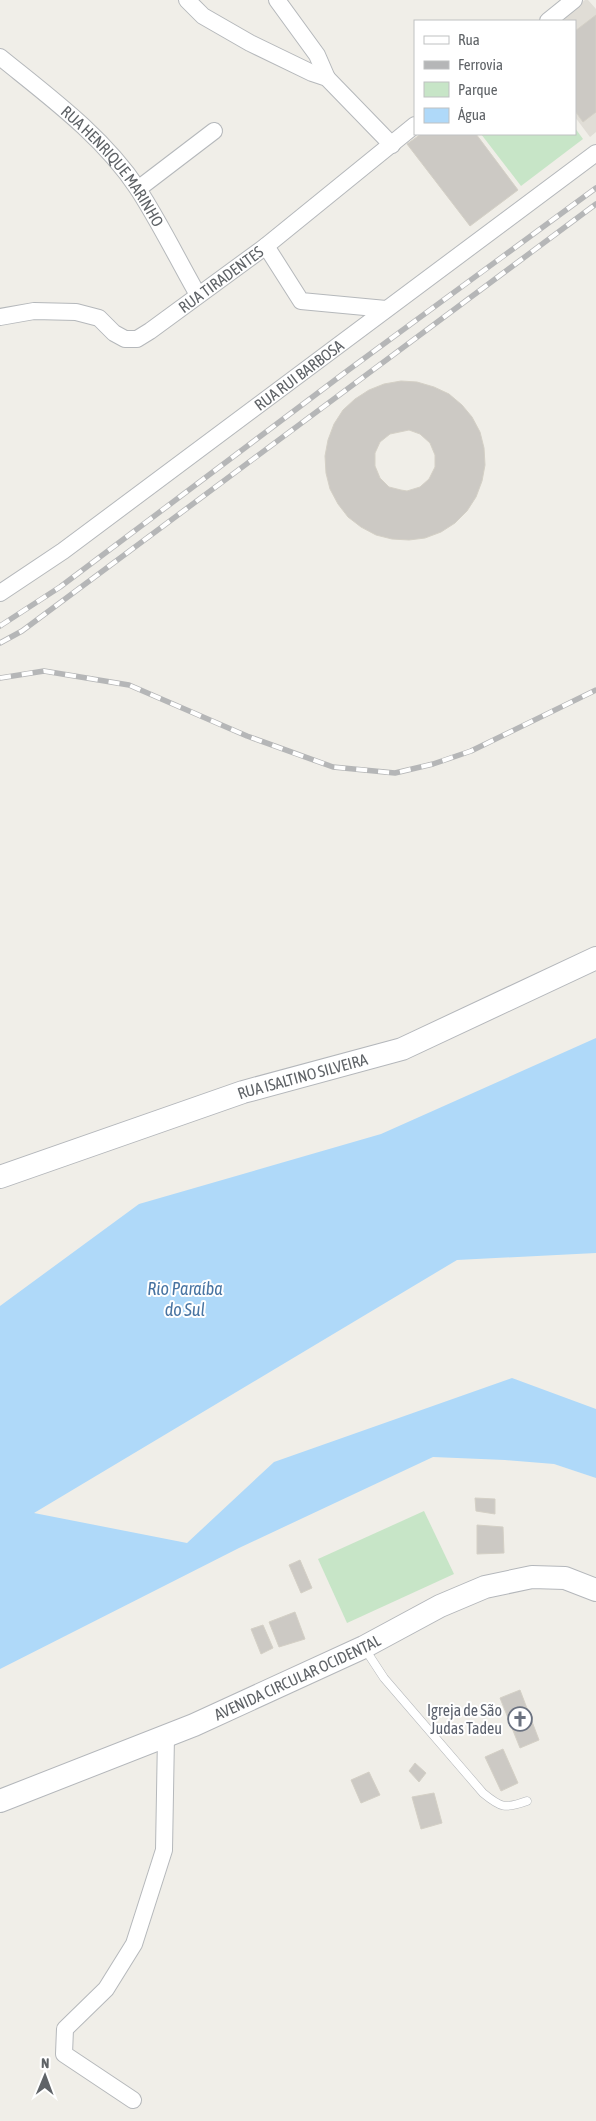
<svg xmlns="http://www.w3.org/2000/svg" width="596" height="2121" viewBox="0 0 596 2121" font-family="'Asap Condensed',sans-serif">
<style>
.education{fill:#e0ddd6}
.green{fill:#c7e5c7}
.water{fill:#afd9f9}
.building{fill:#ccc9c4;stroke:#d4d0c6;fill-rule:evenodd}
.lines{fill:none;stroke-linecap:round;stroke-linejoin:round}
.lane-casing{stroke:#b5b8bb;stroke-width:9}
.street-casing{stroke:#b5b8bb;stroke-width:18}
.secondary-casing{stroke:#b4b7bb;stroke-width:24}
.lane{stroke:#fff;stroke-width:8}
.street{stroke:#fff;stroke-width:16}
.secondary{stroke:#fff;stroke-width:22}
.rail-casing{stroke:#b5b6b7;stroke-width:5.5}
.rail{stroke:#fff;stroke-width:4;stroke-dasharray:11;stroke-linecap:butt}
.labels{text-anchor:middle;stroke-width:4;stroke-linejoin:round;paint-order:stroke}
.street-label{font-size:16px;fill:#5f6367;stroke:#fff}
.worship-label{font-size:16px;fill:#5b616d;stroke:#fff;text-anchor:end}
.water-label{font-size:18px;font-style:italic;fill:#4874a2;stroke:#fff}
</style>
<rect width="100%" height="100%" fill="#f0eee8"/>
<path class="education" d="M585,0H588L596,9V132L590,137L575,117V21H559Z"/>
<g class="green">
<path d="M575,128L583,139L521,186L481,134H575Z"/>
<path d="M424,1511L454,1574L347,1623L318,1559Z"/>
</g>
<path class="water" d="M596,1038V1253L457,1260L34,1513L187,1543L274,1462L512,1378L596,1409V1478L554,1464L505,1460L433,1457L239,1548L0,1669V1306L139,1204L381,1134Z"/>
<g class="building">
<path d="M596,15V112L583,122L575,111V31Z"/>
<path d="M421,134H476L518,190L470,226L407,144Z"/>
<path d="M401,381L417,382L434,387L449,394L462,405L472,417L480,432L484,448L485,465L482,481L476,497L467,511L455,523L441,532L425,538L409,540L392,539L376,535L361,527L348,517L338,504L330,489L326,473L325,456L328,440L334,424L343,410L355,399L369,390L384,384ZM409,430L420,434L430,443L435,455V467L429,479L420,487L407,491L401,490L389,487L380,478L375,466V453L380,442L390,434Z"/>
<path d="M475,1498L495,1499V1514L476,1511Z"/>
<path d="M477,1525L503,1527L504,1553L477,1554Z"/>
<path d="M300,1560L312,1588L301,1593L289,1565Z"/>
<path d="M295,1612L305,1639L279,1647L269,1622Z"/>
<path d="M263,1625L273,1648L261,1654L251,1629Z"/>
<path d="M520,1690L539,1740L520,1748L500,1698Z"/>
<path d="M503,1749L518,1783L501,1791L485,1757Z"/>
<path d="M415,1763L426,1773L419,1782L409,1771Z"/>
<path d="M369,1772L380,1795L361,1803L351,1780Z"/>
<path d="M434,1793L442,1823L421,1829L412,1797Z"/>
</g>
<g class="lines">
<g class="lane-casing">
<path id="lane" d="M365,1649L384,1678L483,1793C501,1808 505,1809 527,1801"/>
</g>
<g class="street-casing">
<g id="street">
<path d="M187,0L203,16L250,43L312,73L327,78L392,145"/>
<path d="M277,0L317,55L327,78"/>
<path d="M548,21L574,0"/>
<path id="s1" d="M0,57C48,96 103,136 138,189C160,223 178,260 198,295"/>
<path d="M138,189L214,131"/>
<path d="M266,246L301,301L386,309"/>
<path id="s2" d="M0,317L34,311L76,312L99,318L114,333L125,339H137L150,331L266,246L415,125"/>
<path id="s3" d="M0,593L63,551L596,153"/>
<path d="M133,2100L64,2054L65,2029L106,1989L134,1944L164,1850L166,1736"/>
</g>
</g>
<g class="secondary-casing">
<g id="secondary">
<path id="s4" d="M0,1177L243,1092L402,1049L596,958"/>
<path id="s5" d="M0,1801L194,1725L364,1647L440,1606L485,1587L532,1577L565,1578L596,1590"/>
</g>
</g>
<use href="#lane" class="lane"/>
<use href="#street" class="street"/>
<use href="#secondary" class="secondary"/>
<g class="rail-casing">
<g id="rail">
<path d="M0,626L60,587L347,371L596,188"/>
<path d="M0,643L22,631L596,204"/>
<path d="M0,678L44,671L129,685L247,736L333,767L395,773L433,764L471,751L596,690"/>
</g>
</g>
<use href="#rail" class="rail"/>
</g>
<defs>
<g id="church-ring" transform="scale(1.25)"><circle r="9.5" fill="#fff" stroke="#6b7280" stroke-width="1.5"/><path d="M-1.2-6h2.4v3.5h3.3v2.4h-3.3V6h-2.4V-.1h-3.3v-2.4h3.3Z" fill="#6b7280"/></g>
</defs>
<g fill-rule="evenodd">
<use href="#church-ring" x="520" y="1719"/>
</g>
<g class="labels">
<g class="street-label">
<text dy="6" stroke="none"><textPath href="#s1" startOffset="158">RUA HENRIQUE MARINHO</textPath></text>
<text dy="6" stroke="none"><textPath href="#s2" startOffset="249">RUA TIRADENTES</textPath></text>
<text dy="6" stroke="none"><textPath href="#s3" startOffset="370">RUA RUI BARBOSA</textPath></text>
<text dy="6" stroke="none"><textPath href="#s4" startOffset="319">RUA ISALTINO SILVEIRA</textPath></text>
<text dy="6" stroke="none"><textPath href="#s5" startOffset="322">AVENIDA CIRCULAR OCIDENTAL</textPath></text>
</g>
<g class="worship-label">
<text x="502" y="1716">Igreja de São<tspan x="502" dy="18">Judas Tadeu</tspan></text>
</g>
<g class="water-label">
<text x="185" y="1295">Rio Paraíba<tspan x="185" dy="21">do Sul</tspan></text>
</g>
</g>
<rect x="414" y="20" width="162" height="115" fill="#ffffff" stroke="#bfc1c2"/>
<rect x="424" y="36" width="25" height="8" fill="#ffffff" stroke="#bfc1c2"/>
<text x="458" y="45" font-size="15" fill="#5f6367">Rua</text>
<rect x="424" y="61" width="25" height="8" fill="#b5b6b7" stroke="#bfc1c2"/>
<text x="458" y="70" font-size="15" fill="#5f6367">Ferrovia</text>
<rect x="424" y="82" width="25" height="15" fill="#c7e5c7" stroke="#bfc1c2"/>
<text x="458" y="95" font-size="15" fill="#5f6367">Parque</text>
<rect x="424" y="108" width="25" height="15" fill="#afd9f9" stroke="#bfc1c2"/>
<text x="458" y="120" font-size="15" fill="#5f6367">Água</text>
<g transform="translate(45 2076) rotate(1)" stroke="#ffffff" stroke-width="4" paint-order="stroke">
<path d="M0-4L9 19L0 12L-9 19Z" fill="#5f6367"/>
<text y="-8" font-size="14" font-weight="bold" text-anchor="middle" fill="#5f6367">N</text>
</g>
</svg>
